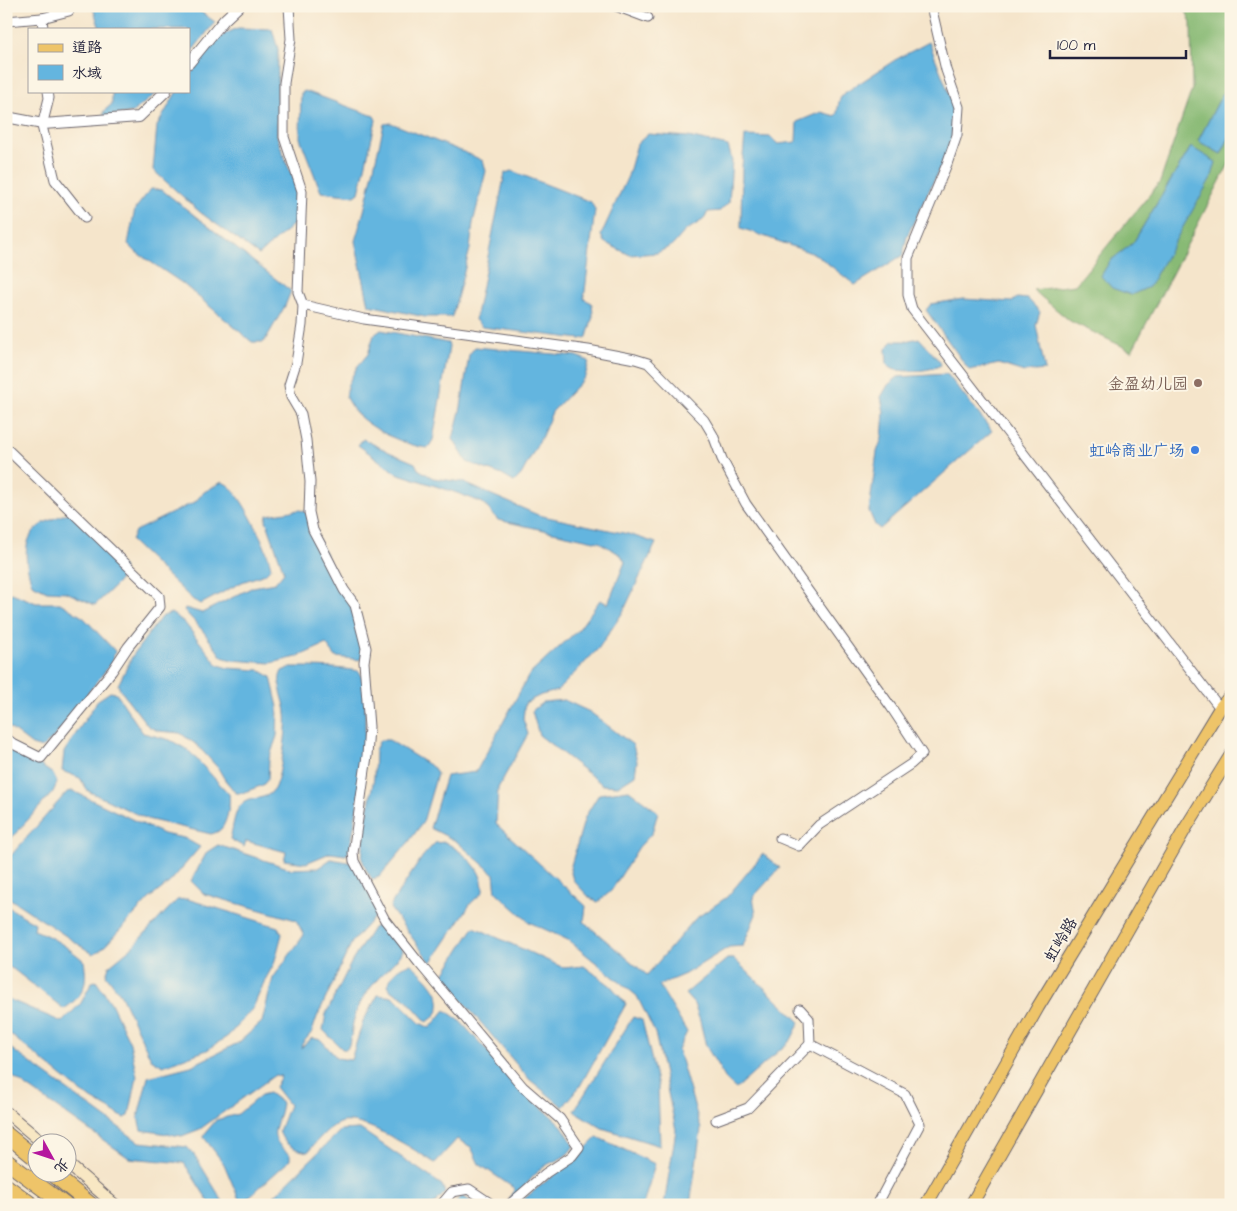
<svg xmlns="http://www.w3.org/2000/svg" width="1237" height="1211" viewBox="0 0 1237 1211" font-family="'Architects Daughter','LXGW WenKai TC',sans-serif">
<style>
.forest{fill:#88ba74;stroke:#556e58;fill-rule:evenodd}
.water{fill:#64b5df;stroke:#436c8d}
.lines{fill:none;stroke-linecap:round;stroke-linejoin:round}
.minor-casing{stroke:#6c666d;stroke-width:11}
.tertiary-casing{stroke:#6c666d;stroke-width:12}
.secondary-casing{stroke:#6c666d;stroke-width:13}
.primary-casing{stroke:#6c666d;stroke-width:14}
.motorway-casing{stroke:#6c666d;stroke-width:17}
.minor{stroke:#fff;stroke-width:9}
.tertiary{stroke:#fff;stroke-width:10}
.secondary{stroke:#f8e7c3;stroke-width:11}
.primary{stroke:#eec469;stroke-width:12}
.motorway{stroke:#eec469;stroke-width:15}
.education-dot{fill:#8d6e63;stroke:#fcf5e5;stroke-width:2}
.shop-dot{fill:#3f7fe0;stroke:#fcf5e5;stroke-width:2}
.labels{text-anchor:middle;stroke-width:4;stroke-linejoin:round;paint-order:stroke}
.education-label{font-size:16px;fill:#785e54;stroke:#fcf5e5;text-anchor:end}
.shop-label{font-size:16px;fill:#366cbe;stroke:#fcf5e5;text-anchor:end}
.street-label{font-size:16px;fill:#22223b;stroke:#fcf5e5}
</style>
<rect width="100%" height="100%" fill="#fcf5e5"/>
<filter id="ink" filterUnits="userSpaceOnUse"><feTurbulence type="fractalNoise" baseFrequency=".02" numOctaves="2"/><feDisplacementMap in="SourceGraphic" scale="10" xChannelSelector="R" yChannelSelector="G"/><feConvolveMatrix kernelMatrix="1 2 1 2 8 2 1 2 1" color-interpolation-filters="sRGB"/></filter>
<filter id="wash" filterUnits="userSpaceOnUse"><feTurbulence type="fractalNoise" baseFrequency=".0096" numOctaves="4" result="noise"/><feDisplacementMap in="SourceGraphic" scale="20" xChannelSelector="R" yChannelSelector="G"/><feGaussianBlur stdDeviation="1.12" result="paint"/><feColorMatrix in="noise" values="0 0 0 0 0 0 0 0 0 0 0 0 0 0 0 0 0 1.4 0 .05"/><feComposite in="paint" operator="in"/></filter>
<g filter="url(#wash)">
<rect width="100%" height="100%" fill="#f5e5cb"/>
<path class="forest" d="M1184,6H1231V77L1198,141L1221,154L1231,134V160L1132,351L1070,321L1033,290L1075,285L1160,182L1192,89L1191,23ZM1191,147L1112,288L1110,261L1133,243Z"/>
<g class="water">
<path d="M76,7H194L215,22L189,55V29H100L93,8Z"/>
<path d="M238,28L272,29L278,49L277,136L286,162L294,179L296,200L295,223L259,255L201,213L153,170L157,126L177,91H189V76L220,36Z"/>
<path d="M929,42L952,101V138L941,166L907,236L903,255L855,285L817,255L741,228L742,166L745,136L770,137L778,144L796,142L797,122L821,112L835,116C840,110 836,103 843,94L895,60Z"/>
<path d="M1231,77V134L1221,154L1198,141Z"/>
<path d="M112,91H159L133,112L104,117V111L112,104Z"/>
<path d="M305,91L374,116L376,120L359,193L355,196L321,192L300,138L301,93Z"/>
<path d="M391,123L471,155L483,161L486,171L473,223L470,249L452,317H425L369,305L355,241L364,211L384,124Z"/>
<path d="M648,134L688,137L728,146L732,160L729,202L720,211L708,212L703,220L685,231L673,245L657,253L630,255L604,242L601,235L628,176L637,144Z"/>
<path d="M1191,147L1216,162L1212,176L1149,287L1131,295L1112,288L1101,276L1110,261L1133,243Z"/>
<path d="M512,171L591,202L595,210L584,299L592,303L593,316L587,337L581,339L482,327L475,320L505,173Z"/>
<path d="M151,189L162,190L291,291L285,306L264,342H252L182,283L136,252L128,244L135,209Z"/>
<path d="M1017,298L1028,299L1040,312L1036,325L1045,370L1024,372L999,364L969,370L926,310L931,304L963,299L1012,302Z"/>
<path d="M381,330L448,343L449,347L433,440L428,448C406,446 373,430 357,414C353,410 349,403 346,398L348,384L357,367L368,354L374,335Z"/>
<path d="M919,338L940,362L941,365C930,371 909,372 897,370C893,370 890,367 887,365L886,349L893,341H905Z"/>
<path d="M475,347L576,356L589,361L585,377L552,412L542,436L521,475L514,482L502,475L467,462L453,439L461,407L469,355Z"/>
<path d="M947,374L992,431L880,529L875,525L869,511L877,452L882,438L884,412L881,397L888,385L898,377Z"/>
<path d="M363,439L389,452L415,463L418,469L433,478L462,482L538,515L628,534L656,543L623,612L598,649L557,691L541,695L525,703L523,719L528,734L498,788L496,824L586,906L584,922L647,975L695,919L727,897L763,854L780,868L753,897L756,914L743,946L729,947L685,974L659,985L687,1032L678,1050L701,1129L690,1205H664L676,1130L655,1033L637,996L568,940L529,922L496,892L494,874L456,841L430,828L446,776L476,772L529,675L579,629L600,600L608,604L625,562L621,555L599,542L498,520L483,503L460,494L396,473L358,445Z"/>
<path d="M222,482C226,484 230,486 232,489C246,504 268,548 271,568L265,574L242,582L201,604L193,600L131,541L135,531L195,502L204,492Z"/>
<path d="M299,510L305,511L351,607L363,649L361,660L336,657L326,644L297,657L271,663L232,660L222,657L203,631L184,610L185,608L202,613L253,587L275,583L284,572L266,520L267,515Z"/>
<path d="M70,512L124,568L118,583L95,605L66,592L47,591L32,584C25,563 20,536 44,523C52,519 61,516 70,512Z"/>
<path d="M12,593L36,603H60L84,618L115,651L112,662L56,735L42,748L32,745L6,725V596Z"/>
<path d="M171,613L184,622L217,664L227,668L259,670L271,677L278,707L277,736L269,759L268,779L263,785L242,793H236L225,780L218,768L197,745L180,733L158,731L148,726L121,691L118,685L133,655L161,617Z"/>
<path d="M291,667C313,667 336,667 359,671L365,682V759L350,851L346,855L330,853L306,863L284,860L286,852L246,841L244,847L230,839C233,829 234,809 243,803C252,796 267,801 274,789C281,776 288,728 286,713C285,699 275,684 282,671Z"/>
<path d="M110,692L116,693L143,733L170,740L188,750L229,794C231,802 227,823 221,829C218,832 215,833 211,834L147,819L88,791L80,778L62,771L64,752L98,700Z"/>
<path d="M564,700L590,712L633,745L637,761L635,775L618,786L603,785L539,735L532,711L543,702Z"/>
<path d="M380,740H389L434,768L437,774L423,822L408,843L379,877L372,879L367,871L362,859L365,828L374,777L375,750Z"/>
<path d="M6,746L16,748L53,774L57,783L53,792L6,844Z"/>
<path d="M629,790L658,812L652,833L639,847L611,891L598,902L590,898L573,880L570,869L585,817L599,794Z"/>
<path d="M73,791L163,834L184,838L200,847L170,882L149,899L102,949L93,954L6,896V861L67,792Z"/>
<path d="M445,842C464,853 484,868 483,892L471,903L431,963L390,908L393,901L423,856L435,843Z"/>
<path d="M218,845L291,869L318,868L331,859L353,863L370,895L377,914L352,942L317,1017L312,1032L302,1044L301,1048L312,1038L321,1040L337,1058L351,1060L363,1021L378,995L394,997L420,1023L430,1028L445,1010L459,1020L525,1092L562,1126L574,1145C567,1160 554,1159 542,1168C530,1177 523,1193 509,1198L515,1189L479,1164L471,1147L457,1139L435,1163C416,1151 361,1114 339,1123C326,1129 316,1142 308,1152C293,1149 284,1145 279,1131L289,1105L275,1087L281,1076L275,1075L200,1129L182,1136L141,1130L138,1117L148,1077L191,1066L238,1043L262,1022L273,978L304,935L296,920L204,894L191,881L207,852Z"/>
<path d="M187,899L278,927L282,934L274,964L265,980L253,1008L228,1036L207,1050L163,1066L151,1059L121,995L106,975L109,966L132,947L177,900Z"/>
<path d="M6,906L35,923L34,930C53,937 69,948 84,961C88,985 84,995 64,1009L13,969L6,966Z"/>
<path d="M383,922L403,950L400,956C382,975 361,993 354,1019C351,1029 352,1040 347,1049H342L323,1030L326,1014L352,961L373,928Z"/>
<path d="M474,927L564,968L584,966L611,986L626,1004L580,1086L563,1107L529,1079L442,977Z"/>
<path d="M727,959H734L800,1022L791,1040L736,1089L727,1081L706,1046L700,1021L694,1004L685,994Z"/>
<path d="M411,964C427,978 456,1004 427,1022L404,997L391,991L388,985C391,974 399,966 411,964Z"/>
<path d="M96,981L111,1003L130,1043L137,1077L129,1116L124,1118L85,1095L6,1031V998L62,1022L81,1003L92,982Z"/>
<path d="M633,1017L642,1020L658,1086L660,1146L602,1128L574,1111Z"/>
<path d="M6,1045L139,1142L187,1147L195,1156L225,1205H211L184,1163L129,1158L6,1072Z"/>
<path d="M269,1093L282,1103C278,1131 264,1134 290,1155V1160L241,1204L224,1164L203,1136L216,1120L238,1114L261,1095Z"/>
<path d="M360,1129L442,1185L445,1193L433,1205H265L341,1130Z"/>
<path d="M597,1137L655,1164L643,1205H521L520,1202L580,1154Z"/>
<path d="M462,1196L477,1205H453Z"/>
</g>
</g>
<g filter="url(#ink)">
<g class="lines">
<g class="minor-casing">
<g id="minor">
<path d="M289,6L291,39L284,83V137L302,191L298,292L303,305L302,325L296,363L289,385L291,397L301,414L306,440L310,482L309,512L313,530L321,545L344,590L355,605L366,648L364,662L369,727L367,756L353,853L354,861L385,920L419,963L523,1087L560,1119L579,1147L572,1156L546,1173L509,1205"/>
<path d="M616,6L648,18"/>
<path d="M931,6L946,70L959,107L957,135L947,164L908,258V295L912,309L1220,708"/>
<path d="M42,18L43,29"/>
<path d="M6,21L42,18L69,11"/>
<path d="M48,91L49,98L42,126L55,180L85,218"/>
<path d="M303,305L364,319L588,350L635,359L648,363L704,420L713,435L722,459L746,504L891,707L922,754L911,764L819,825L799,846L780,838"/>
<path d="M6,448L159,596L160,607L128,647L112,671L41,758L15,745L6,738"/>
<path d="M800,1009L809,1019L810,1044"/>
<path d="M716,1120L748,1108L810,1044L905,1094L920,1124L877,1205"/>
<path d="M441,1205L452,1192L469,1189L493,1205"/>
</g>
</g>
<g class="tertiary-casing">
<g id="tertiary">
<path d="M189,63L224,20L239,6"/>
<path d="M6,117L43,124L139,117L166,91"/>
</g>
</g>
<g class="secondary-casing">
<g id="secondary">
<path d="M6,1112L44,1144"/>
<path d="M68,1164L115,1205"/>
</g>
</g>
<g class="primary-casing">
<g id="primary">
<path d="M926,1205L1038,1007L1220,708L1231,695"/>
<path d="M971,1205L1185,829L1231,755"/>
</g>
</g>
<g class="motorway-casing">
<g id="motorway">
<path d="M6,1134L38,1160"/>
<path d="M6,1161L65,1205"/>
<path d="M53,1174L91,1205"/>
<path d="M6,1186L32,1205"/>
</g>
</g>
<use href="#minor" class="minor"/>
<use href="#tertiary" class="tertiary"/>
<use href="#secondary" class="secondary"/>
<use href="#primary" class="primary"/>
<use href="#motorway" class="motorway"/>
</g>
</g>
<circle class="education-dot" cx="1198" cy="383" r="5"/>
<circle class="shop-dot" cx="1195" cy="450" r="5"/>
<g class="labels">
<g class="education-label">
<text x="1188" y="389">金盈幼儿园</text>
</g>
<g class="shop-label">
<text x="1185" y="456">虹岭商业广场</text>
</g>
<g class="street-label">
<text transform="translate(1060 939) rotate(-59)" y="6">虹岭路</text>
</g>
</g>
<rect width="1237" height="1211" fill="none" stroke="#fcf5e5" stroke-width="25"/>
<rect x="28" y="28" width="162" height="65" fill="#fcf5e5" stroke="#a5a1a1"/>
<rect x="38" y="44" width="25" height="8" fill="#eec469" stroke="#a5a1a1"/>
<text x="72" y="52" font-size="15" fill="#22223b">道路</text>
<rect x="38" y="65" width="25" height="15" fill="#64b5df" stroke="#a5a1a1"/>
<text x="72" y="78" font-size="15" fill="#22223b">水域</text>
<g transform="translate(52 1158) rotate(130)"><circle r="24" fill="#fcf5e5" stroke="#a5a1a1"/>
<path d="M0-4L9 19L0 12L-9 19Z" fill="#b5179e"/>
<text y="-8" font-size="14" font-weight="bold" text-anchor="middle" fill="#22223b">北</text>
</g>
<path d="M1050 50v8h136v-8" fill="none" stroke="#22223b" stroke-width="2.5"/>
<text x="1057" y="50" font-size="15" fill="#22223b" stroke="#fcf5e5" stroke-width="4" paint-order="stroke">100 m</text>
</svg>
